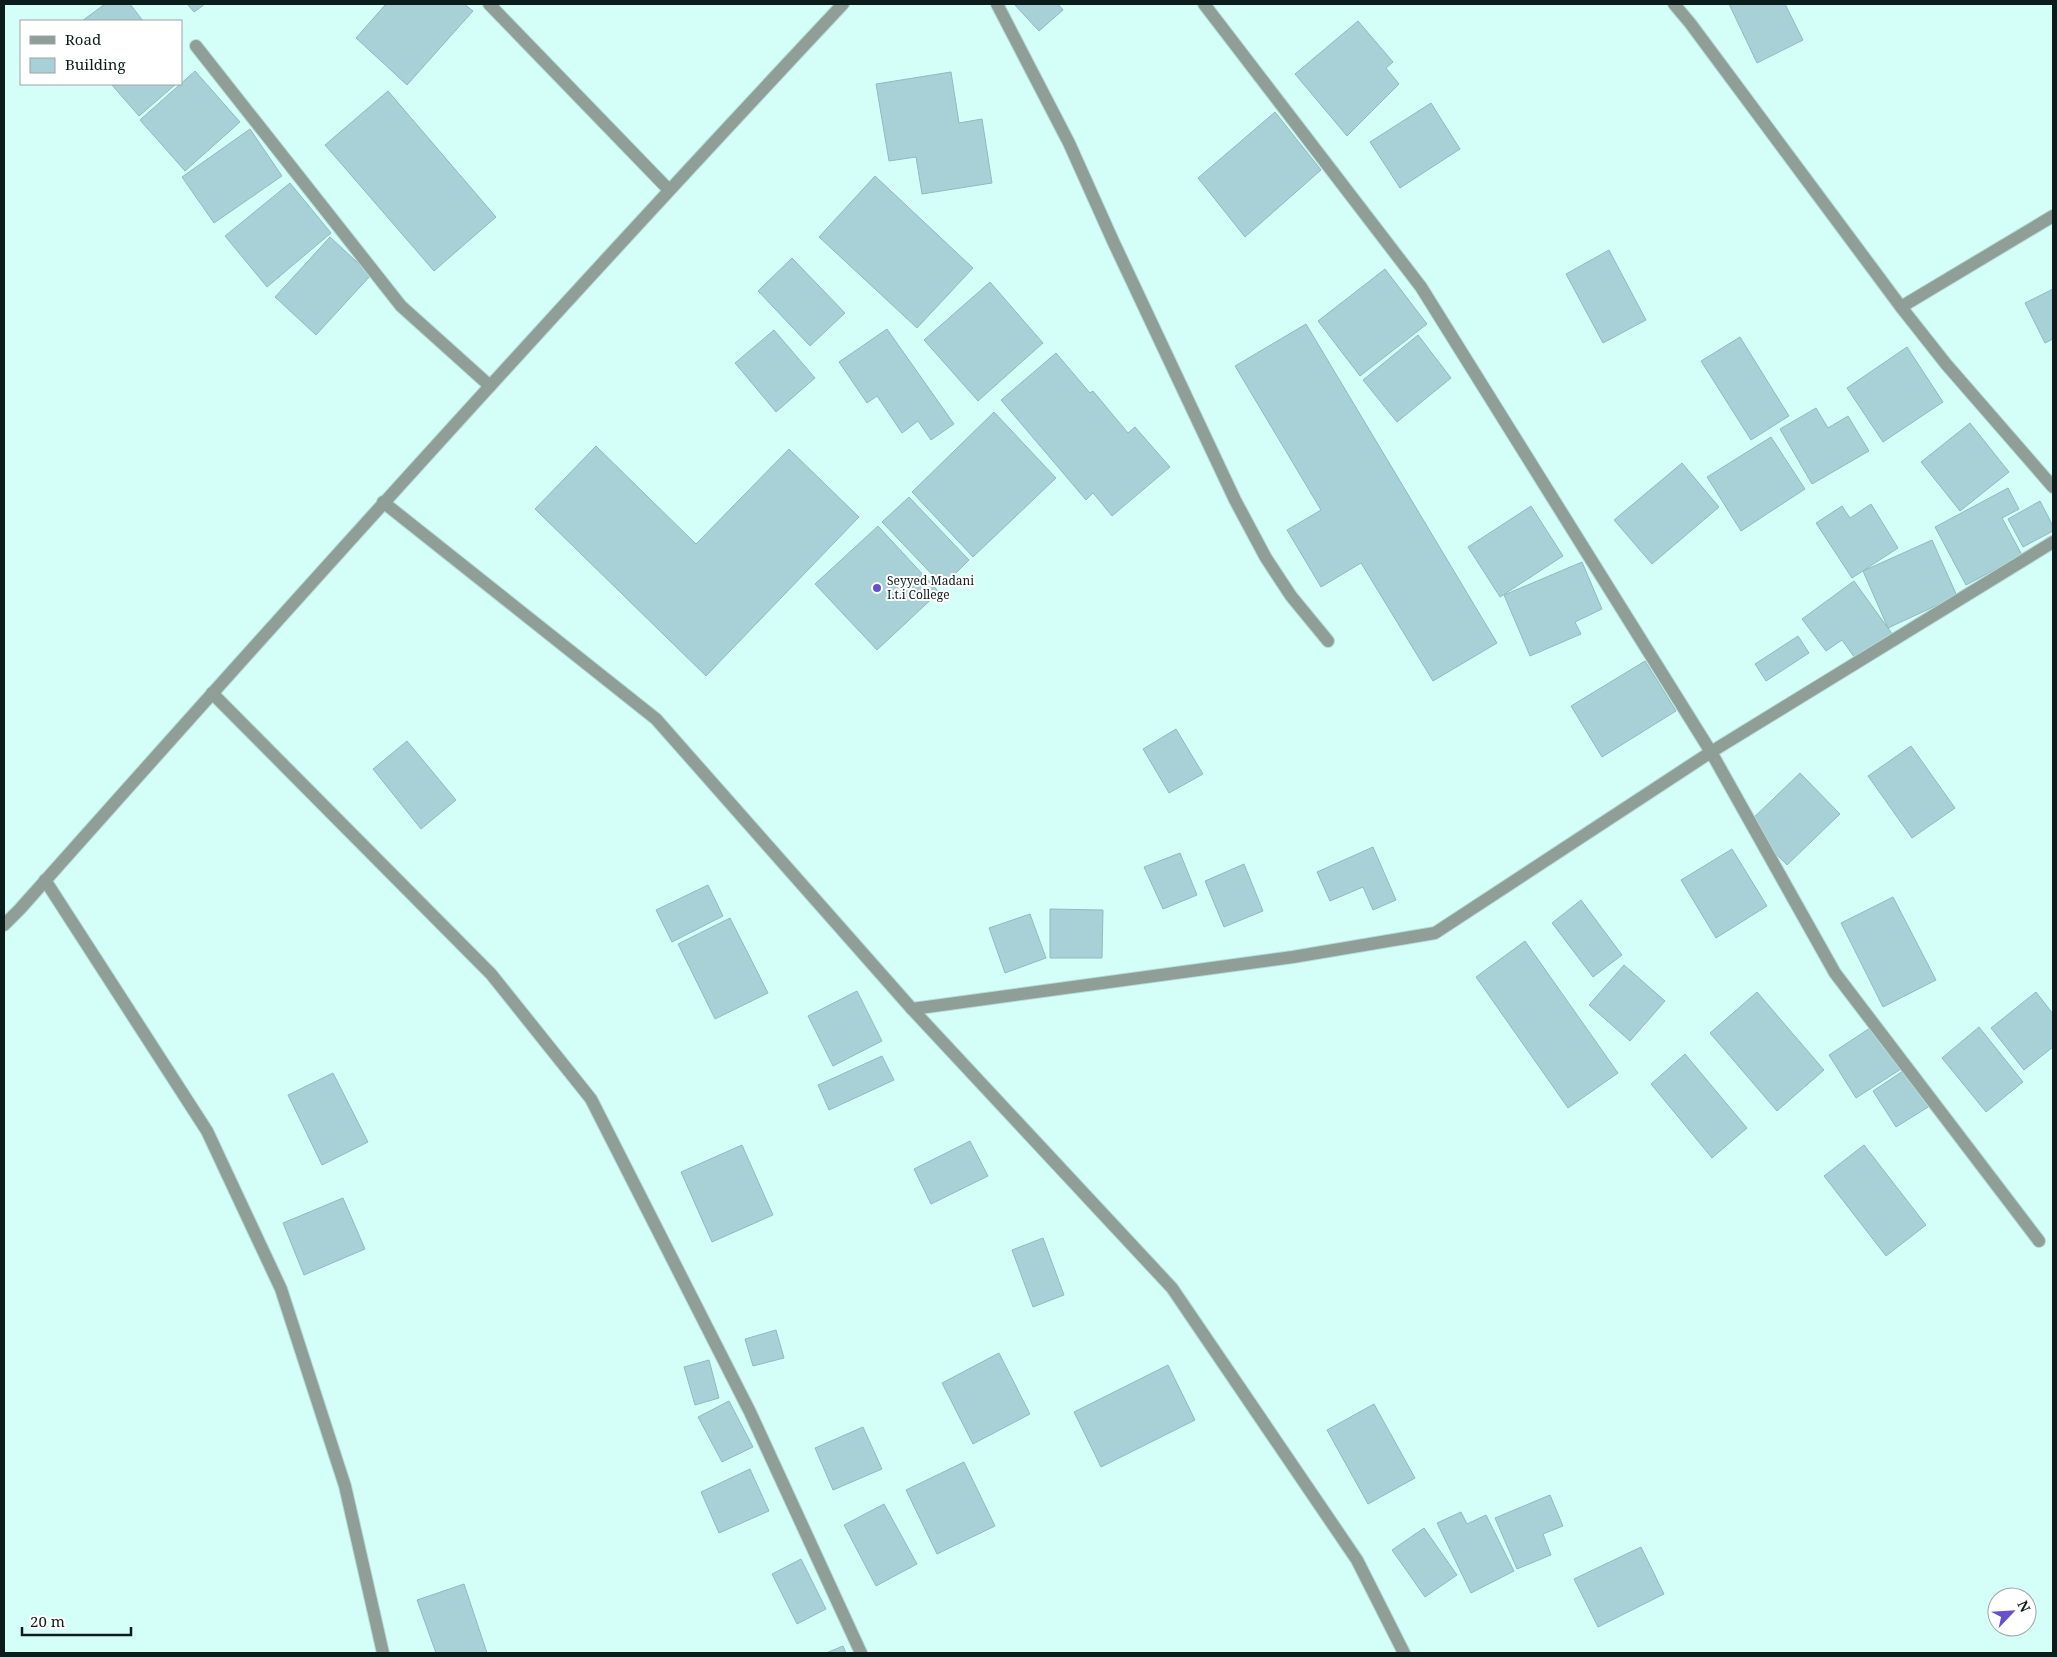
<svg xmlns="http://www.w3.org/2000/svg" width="2057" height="1657" viewBox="0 0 2057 1657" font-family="'Noto Serif',serif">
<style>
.building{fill:#a7d1d6;stroke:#90babf}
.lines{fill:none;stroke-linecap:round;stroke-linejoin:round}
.minor-casing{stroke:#b4dbd5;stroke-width:14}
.minor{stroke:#8f9e97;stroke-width:12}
.poi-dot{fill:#6552cb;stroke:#fff;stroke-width:2}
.labels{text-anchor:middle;stroke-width:4;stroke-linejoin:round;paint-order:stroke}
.poi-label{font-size:12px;fill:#0c1c1a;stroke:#fff;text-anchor:start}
</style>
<rect width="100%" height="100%" fill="#d4fff9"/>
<g class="building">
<path d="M105,4H130L143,21H82Z"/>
<path d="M187,4H205L194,12Z"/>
<path d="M386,4H464L473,11L407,85L356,38Z"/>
<path d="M1014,4H1058L1063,10L1039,31Z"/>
<path d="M1729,4H1785L1803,40L1757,63Z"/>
<path d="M1358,21L1393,62L1386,68L1399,84L1347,136L1295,74Z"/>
<path d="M195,71L240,122L185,171L140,120Z"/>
<path d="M951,72L959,123L982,119L992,183L922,194L916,157L889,161L876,84Z"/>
<path d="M111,84H176L139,116Z"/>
<path d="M388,91L496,217L434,271L325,145Z"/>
<path d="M1431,103L1460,149L1400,188L1370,142Z"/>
<path d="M1275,112L1321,170L1245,237L1198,178Z"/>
<path d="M250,129L282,176L214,223L182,177Z"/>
<path d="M875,176L973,268L917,328L819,237Z"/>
<path d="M290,183L331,233L267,287L225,236Z"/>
<path d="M330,237L371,275L316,335L275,297Z"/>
<path d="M1609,250L1646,320L1603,343L1566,274Z"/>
<path d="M792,258L845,313L810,346L758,291Z"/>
<path d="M1385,269L1427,324L1360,376L1318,321Z"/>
<path d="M990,282L1043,343L978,401L924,340Z"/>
<path d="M2053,289V339L2045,343L2025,303Z"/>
<path d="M1306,324L1497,643L1433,681L1361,563L1321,587L1287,530L1321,510L1235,366Z"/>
<path d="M887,329L954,424L931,440L918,421L902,433L877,396L867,403L839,362Z"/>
<path d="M774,330L815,378L776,412L735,363Z"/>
<path d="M1418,335L1451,378L1397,422L1363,380Z"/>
<path d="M1740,337L1789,416L1751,440L1701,361Z"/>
<path d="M1907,347L1943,402L1883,442L1847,388Z"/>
<path d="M1056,353L1090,393L1093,391L1128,433L1135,427L1170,467L1112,516L1093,493L1086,500L1001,400Z"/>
<path d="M1816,408L1828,428L1848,416L1869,451L1812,484L1780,429Z"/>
<path d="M994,412L1056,478L973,557L912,492Z"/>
<path d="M1970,423L2009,472L1960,511L1921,462Z"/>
<path d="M1771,437L1805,489L1741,531L1707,477Z"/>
<path d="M596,446L696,544L789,449L859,517L706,676L535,509Z"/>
<path d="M1682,463L1719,507L1652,564L1614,520Z"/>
<path d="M2008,488L2019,509L2002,518L2022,555L1966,585L1935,527Z"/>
<path d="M909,497L969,560L943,586L882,522Z"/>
<path d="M2040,501L2053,526V531L2023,547L2008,519Z"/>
<path d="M1871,504L1898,548L1852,578L1816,523L1842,506L1850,518Z"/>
<path d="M1531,506L1563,556L1500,597L1468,547Z"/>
<path d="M878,526L939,592L877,650L815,584Z"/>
<path d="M1932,540L1957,596L1888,628L1863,571Z"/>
<path d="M1582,562L1602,609L1575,622L1581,634L1530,656L1504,595Z"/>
<path d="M1854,581L1893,635L1857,661L1842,640L1826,651L1802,619Z"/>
<path d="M1798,636L1809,653L1766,681L1755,664Z"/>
<path d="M1645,661L1676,711L1602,757L1571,706Z"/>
<path d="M1176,729L1203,774L1169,793L1143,749Z"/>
<path d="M407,741L456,800L421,829L373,769Z"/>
<path d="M1911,746L1955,808L1912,838L1868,776Z"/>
<path d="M1800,773L1840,814L1787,865L1747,824Z"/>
<path d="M1373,847L1396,900L1373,910L1363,887L1330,901L1317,872Z"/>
<path d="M1732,849L1767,906L1716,938L1681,880Z"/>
<path d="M1180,853L1197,895L1163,909L1144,867Z"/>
<path d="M1244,864L1263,911L1224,927L1205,881Z"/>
<path d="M708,885L723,916L672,942L656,910Z"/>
<path d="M1893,897L1936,980L1883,1007L1841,923Z"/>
<path d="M1581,900L1622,955L1593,977L1552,923Z"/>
<path d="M1050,909L1103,910L1102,958H1050Z"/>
<path d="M1030,914L1046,958L1005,973L989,928Z"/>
<path d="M730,918L768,993L715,1019L678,944Z"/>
<path d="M1525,941L1618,1073L1568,1108L1476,977Z"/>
<path d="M1624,965L1665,1001L1630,1041L1589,1005Z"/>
<path d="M857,991L882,1041L833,1066L808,1016Z"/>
<path d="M1757,992L1824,1070L1777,1111L1710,1033Z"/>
<path d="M2036,992L2053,1014V1047L2024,1070L1991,1028Z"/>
<path d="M1873,1026L1901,1069L1856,1098L1829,1055Z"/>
<path d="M1979,1027L2023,1082L1986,1112L1942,1058Z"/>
<path d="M1685,1054L1747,1128L1712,1158L1651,1084Z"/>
<path d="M882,1056L894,1080L829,1110L818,1085Z"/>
<path d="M1909,1067L1933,1104L1896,1127L1873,1091Z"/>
<path d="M333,1073L368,1142L322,1165L288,1095Z"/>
<path d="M970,1141L988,1176L931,1204L914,1169Z"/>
<path d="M742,1145L773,1215L712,1242L681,1172Z"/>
<path d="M1864,1145L1926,1225L1886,1256L1824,1176Z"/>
<path d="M343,1198L365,1249L304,1275L283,1223Z"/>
<path d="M1043,1238L1064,1295L1033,1307L1012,1250Z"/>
<path d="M776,1330L784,1358L753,1366L745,1339Z"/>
<path d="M999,1353L1030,1414L973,1444L942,1383Z"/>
<path d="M709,1360L719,1398L695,1405L684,1367Z"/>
<path d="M1168,1365L1195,1420L1101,1467L1074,1412Z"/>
<path d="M729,1401L753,1447L722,1462L698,1417Z"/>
<path d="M1374,1404L1415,1478L1368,1504L1327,1430Z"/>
<path d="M863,1427L882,1469L833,1490L815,1448Z"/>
<path d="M964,1462L995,1526L937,1554L906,1490Z"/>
<path d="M750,1469L769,1511L719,1533L701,1492Z"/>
<path d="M1550,1495L1563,1526L1543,1534L1551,1555L1517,1569L1495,1518Z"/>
<path d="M884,1504L917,1564L876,1586L844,1525Z"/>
<path d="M1461,1512L1467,1524L1486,1515L1514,1571L1471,1593L1437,1523Z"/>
<path d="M1424,1528L1457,1575L1425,1597L1392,1550Z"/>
<path d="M1641,1547L1664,1594L1598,1627L1574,1579Z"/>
<path d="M801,1559L826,1609L797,1624L772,1574Z"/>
<path d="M464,1584L487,1653H436L417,1600Z"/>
<path d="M843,1646L846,1653H826Z"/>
</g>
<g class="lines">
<g class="minor-casing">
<g id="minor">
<path d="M489,4L669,190"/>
<path d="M997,4L1069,143L1113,241L1235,500L1266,558L1291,596L1328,641"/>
<path d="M1204,4L1421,287L1711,752L1835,973L2039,1241"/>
<path d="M1674,4L1690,23L1901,307L1946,364L2053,487"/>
<path d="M196,46L401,306L490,386"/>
<path d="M1901,307L2053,216"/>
<path d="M383,502L656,719L912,1009L1172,1288L1357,1560L1404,1653"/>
<path d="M212,693L491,974L591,1099L750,1412L861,1653"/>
<path d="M45,880L207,1131L281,1289L345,1486L383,1653"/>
<path d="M4,925L20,909C291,604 564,301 843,4"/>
<path d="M912,1009L1293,957L1435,933L1711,752L2053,542"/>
</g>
</g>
<use href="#minor" class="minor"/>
</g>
<circle class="poi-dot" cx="877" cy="588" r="5"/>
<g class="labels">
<g class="poi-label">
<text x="887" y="585">Seyyed Madani<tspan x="887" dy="14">I.t.i College</tspan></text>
</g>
</g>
<rect width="2057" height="1657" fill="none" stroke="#0c1c1a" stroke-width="10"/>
<rect x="20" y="20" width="162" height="65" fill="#ffffff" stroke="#9ea4a3"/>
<rect x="30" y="36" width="25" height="8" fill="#8f9e97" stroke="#9ea4a3"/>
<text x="65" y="45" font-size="15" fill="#0c1c1a">Road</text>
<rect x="30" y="58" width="25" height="15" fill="#a7d1d6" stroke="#9ea4a3"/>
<text x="65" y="70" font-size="15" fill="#0c1c1a">Building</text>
<g transform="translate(2012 1612) rotate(65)"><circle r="24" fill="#ffffff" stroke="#9ea4a3"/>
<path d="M0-4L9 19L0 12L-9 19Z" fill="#6552cb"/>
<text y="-8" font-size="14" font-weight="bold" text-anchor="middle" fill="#0c1c1a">N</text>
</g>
<path d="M22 1627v8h109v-8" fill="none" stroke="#0c1c1a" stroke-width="2.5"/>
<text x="30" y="1627" font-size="15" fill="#0c1c1a" stroke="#ffffff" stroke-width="4" paint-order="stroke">20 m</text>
</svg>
